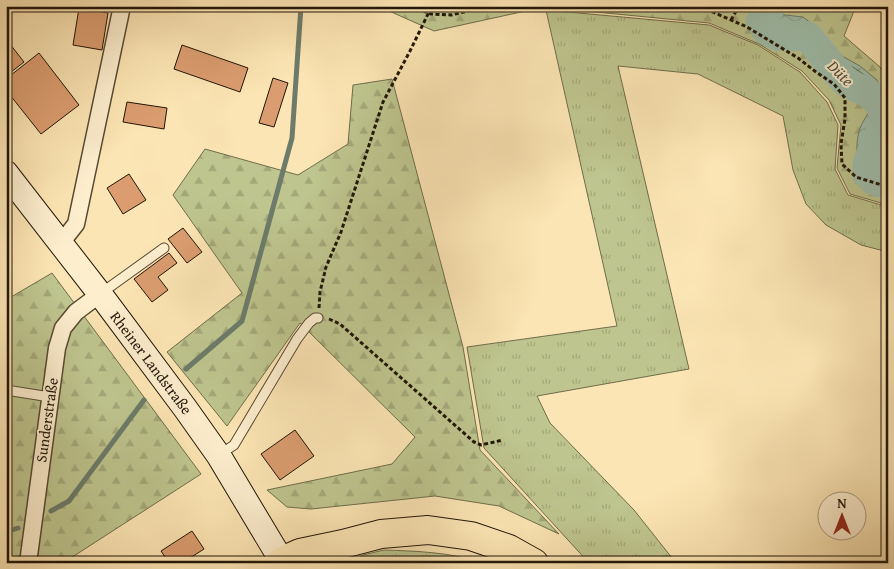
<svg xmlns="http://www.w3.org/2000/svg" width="894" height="569" viewBox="0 0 894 569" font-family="'Gentium Book Plus',serif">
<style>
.grass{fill:url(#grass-tufts);stroke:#6f6d4a}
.forest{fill:url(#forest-firs);stroke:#6f6d4a}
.water{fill:url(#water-waves);stroke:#6c7b6a}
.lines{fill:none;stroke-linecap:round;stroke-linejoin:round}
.shore{stroke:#606a5a;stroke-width:1}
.stream{stroke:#6c7b6a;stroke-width:5}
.river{stroke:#9fbfad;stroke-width:30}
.building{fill:#db9d6f;stroke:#201506}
.service-casing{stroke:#574932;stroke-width:11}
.minor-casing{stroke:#574932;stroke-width:19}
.secondary-casing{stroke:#201506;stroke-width:26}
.motorway-casing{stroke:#201506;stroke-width:30}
.path{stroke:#201506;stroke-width:3;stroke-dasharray:4 2.5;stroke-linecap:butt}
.service{stroke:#fdeece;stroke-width:9}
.minor{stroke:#fdeece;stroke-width:16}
.secondary{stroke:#fdeece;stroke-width:24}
.motorway{stroke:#fce5b4;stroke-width:28}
.labels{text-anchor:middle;stroke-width:4;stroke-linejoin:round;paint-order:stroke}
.street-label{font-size:15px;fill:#201506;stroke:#fdeece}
.water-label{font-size:16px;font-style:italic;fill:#4c5040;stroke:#fdeece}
</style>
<defs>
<pattern id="grass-tufts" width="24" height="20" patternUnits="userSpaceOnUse" patternTransform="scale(1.25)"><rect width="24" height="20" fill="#bec58e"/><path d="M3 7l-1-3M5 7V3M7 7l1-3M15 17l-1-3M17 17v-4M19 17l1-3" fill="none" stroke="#a3a879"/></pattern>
<pattern id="forest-firs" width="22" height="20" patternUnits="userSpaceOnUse" patternTransform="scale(1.25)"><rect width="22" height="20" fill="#bec58e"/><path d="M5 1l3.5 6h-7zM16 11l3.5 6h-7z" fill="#a3a879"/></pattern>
<pattern id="water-waves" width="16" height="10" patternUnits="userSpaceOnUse" patternTransform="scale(1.25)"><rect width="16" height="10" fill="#9fbfad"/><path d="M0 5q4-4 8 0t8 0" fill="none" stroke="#89a393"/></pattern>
</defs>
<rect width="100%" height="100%" fill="#fce5b4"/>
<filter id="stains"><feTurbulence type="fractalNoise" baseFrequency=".004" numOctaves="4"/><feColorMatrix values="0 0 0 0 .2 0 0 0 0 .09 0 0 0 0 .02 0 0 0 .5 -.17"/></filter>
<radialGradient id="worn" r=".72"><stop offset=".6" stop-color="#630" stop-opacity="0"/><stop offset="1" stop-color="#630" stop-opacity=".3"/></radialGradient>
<g class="grass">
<path d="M546,10L709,25L758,45L800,72L827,102L838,125L835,169L848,195L888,207V252L861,245L826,225L806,204L793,170L783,116L698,74L618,66L689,369L537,396L550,423L634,510L676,563H589L484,448L467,347L617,326Z"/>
<path d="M384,550C413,551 453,552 481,563H351L363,555Z"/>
</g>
<g class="forest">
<path d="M378,6H856L844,36L880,67L888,80V205L850,194L837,168L841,125L829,100L802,71L759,44L709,23L544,7L434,31Z"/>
<path d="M392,79L463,347L480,450L559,534L499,506L435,496L311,509L287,507L267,490L392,464L415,437L300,323L227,426L167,352L242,293L173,195L205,149L298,175L348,144L353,85Z"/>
<path d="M52,273L201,474L63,563H6V300Z"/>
</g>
<path class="water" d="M751,6H772L776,14L803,17L815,26L825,36L830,46L842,56L860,66L877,80L884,96V111L872,137L871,157L878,163L888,165V178C881,177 871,176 866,171C854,161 856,141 860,128C864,118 873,110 870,99C866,88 851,84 843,78C827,65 816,46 803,31C782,27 756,32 751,6Z"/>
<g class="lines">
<path class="shore" d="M838,59C851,66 876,78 876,94H873L867,87L846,74L836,63V60Z"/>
<g class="stream">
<path d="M186,369L242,321L292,138L301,6"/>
<path d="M51,511L69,501L144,400"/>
<path d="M6,532L18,528"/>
</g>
<path class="river" d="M771,6L761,21L766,30L778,36H807C820,50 831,67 845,81C853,88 864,89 872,96C880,102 883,110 886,119L868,162L867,174L875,181L888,184"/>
</g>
<g class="building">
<path d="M79,8L108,13L102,50L73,45Z"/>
<path d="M6,39L24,62L6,76Z"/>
<path d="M182,45L248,68L240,92L174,69Z"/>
<path d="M39,53L79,105L41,134L6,90V79Z"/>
<path d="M273,78L288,83L274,127L259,123Z"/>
<path d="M127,102L167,108L164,129L123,122Z"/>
<path d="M129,174L146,200L123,214L107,188Z"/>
<path d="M183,228L202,252L187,263L168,239Z"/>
<path d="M169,253L177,263L158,277L168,290L152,302L134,279Z"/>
<path d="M295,430L314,456L280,480L261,454Z"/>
<path d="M192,531L204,549L182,563H169L161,551Z"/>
</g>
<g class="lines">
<g class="service-casing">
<g id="service">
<path d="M100,294L164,248"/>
<path d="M6,390L50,397"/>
<path d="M219,455L234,445L297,339L309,323L315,318H318"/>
</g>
</g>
<g class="minor-casing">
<g id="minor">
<path d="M61,243L76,224L122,6"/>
<path d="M28,563L57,348L63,328L76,312L100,294"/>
</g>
</g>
<g class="secondary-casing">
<path id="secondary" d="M6,173L100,294L185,408L219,456L283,563"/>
</g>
<g class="motorway-casing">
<path id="motorway" d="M282,561L300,553L343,544L381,534L428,530L471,536L509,549L534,563"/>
</g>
<g class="path">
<path d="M411,6L431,14L451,15L489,6"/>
<path d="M667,6L706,9L747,27L798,58L816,72L834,84L845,98V119L841,144L842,164L856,177L888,187"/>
<path d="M731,20L739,6"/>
<path d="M319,308L320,292L326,267L341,232L383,102L410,51L429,12"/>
<path d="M329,319L340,324L474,442L481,445L503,440"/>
</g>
<use href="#service" class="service"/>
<use href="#minor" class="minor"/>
<use href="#secondary" class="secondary"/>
<use href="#motorway" class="motorway"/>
</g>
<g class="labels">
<g class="street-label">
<text transform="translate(151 363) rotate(53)" y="5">Rheiner Landstraße</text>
<text transform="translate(47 420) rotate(-82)" y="5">Sunderstraße</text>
</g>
<g class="water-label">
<text transform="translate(841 73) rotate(45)" y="6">Düte</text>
</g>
</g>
<rect width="894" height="569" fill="none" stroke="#fce5b4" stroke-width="25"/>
<rect x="8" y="8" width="879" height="554" fill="none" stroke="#201506" stroke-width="2.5"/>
<rect x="12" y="12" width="869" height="544" fill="none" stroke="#201506"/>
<g transform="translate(842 516)"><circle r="24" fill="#fdeece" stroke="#a5977e"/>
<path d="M0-4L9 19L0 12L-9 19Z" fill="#8f2418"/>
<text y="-8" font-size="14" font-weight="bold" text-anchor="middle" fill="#201506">N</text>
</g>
<rect width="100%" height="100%" filter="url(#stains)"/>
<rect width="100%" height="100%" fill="url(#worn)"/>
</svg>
